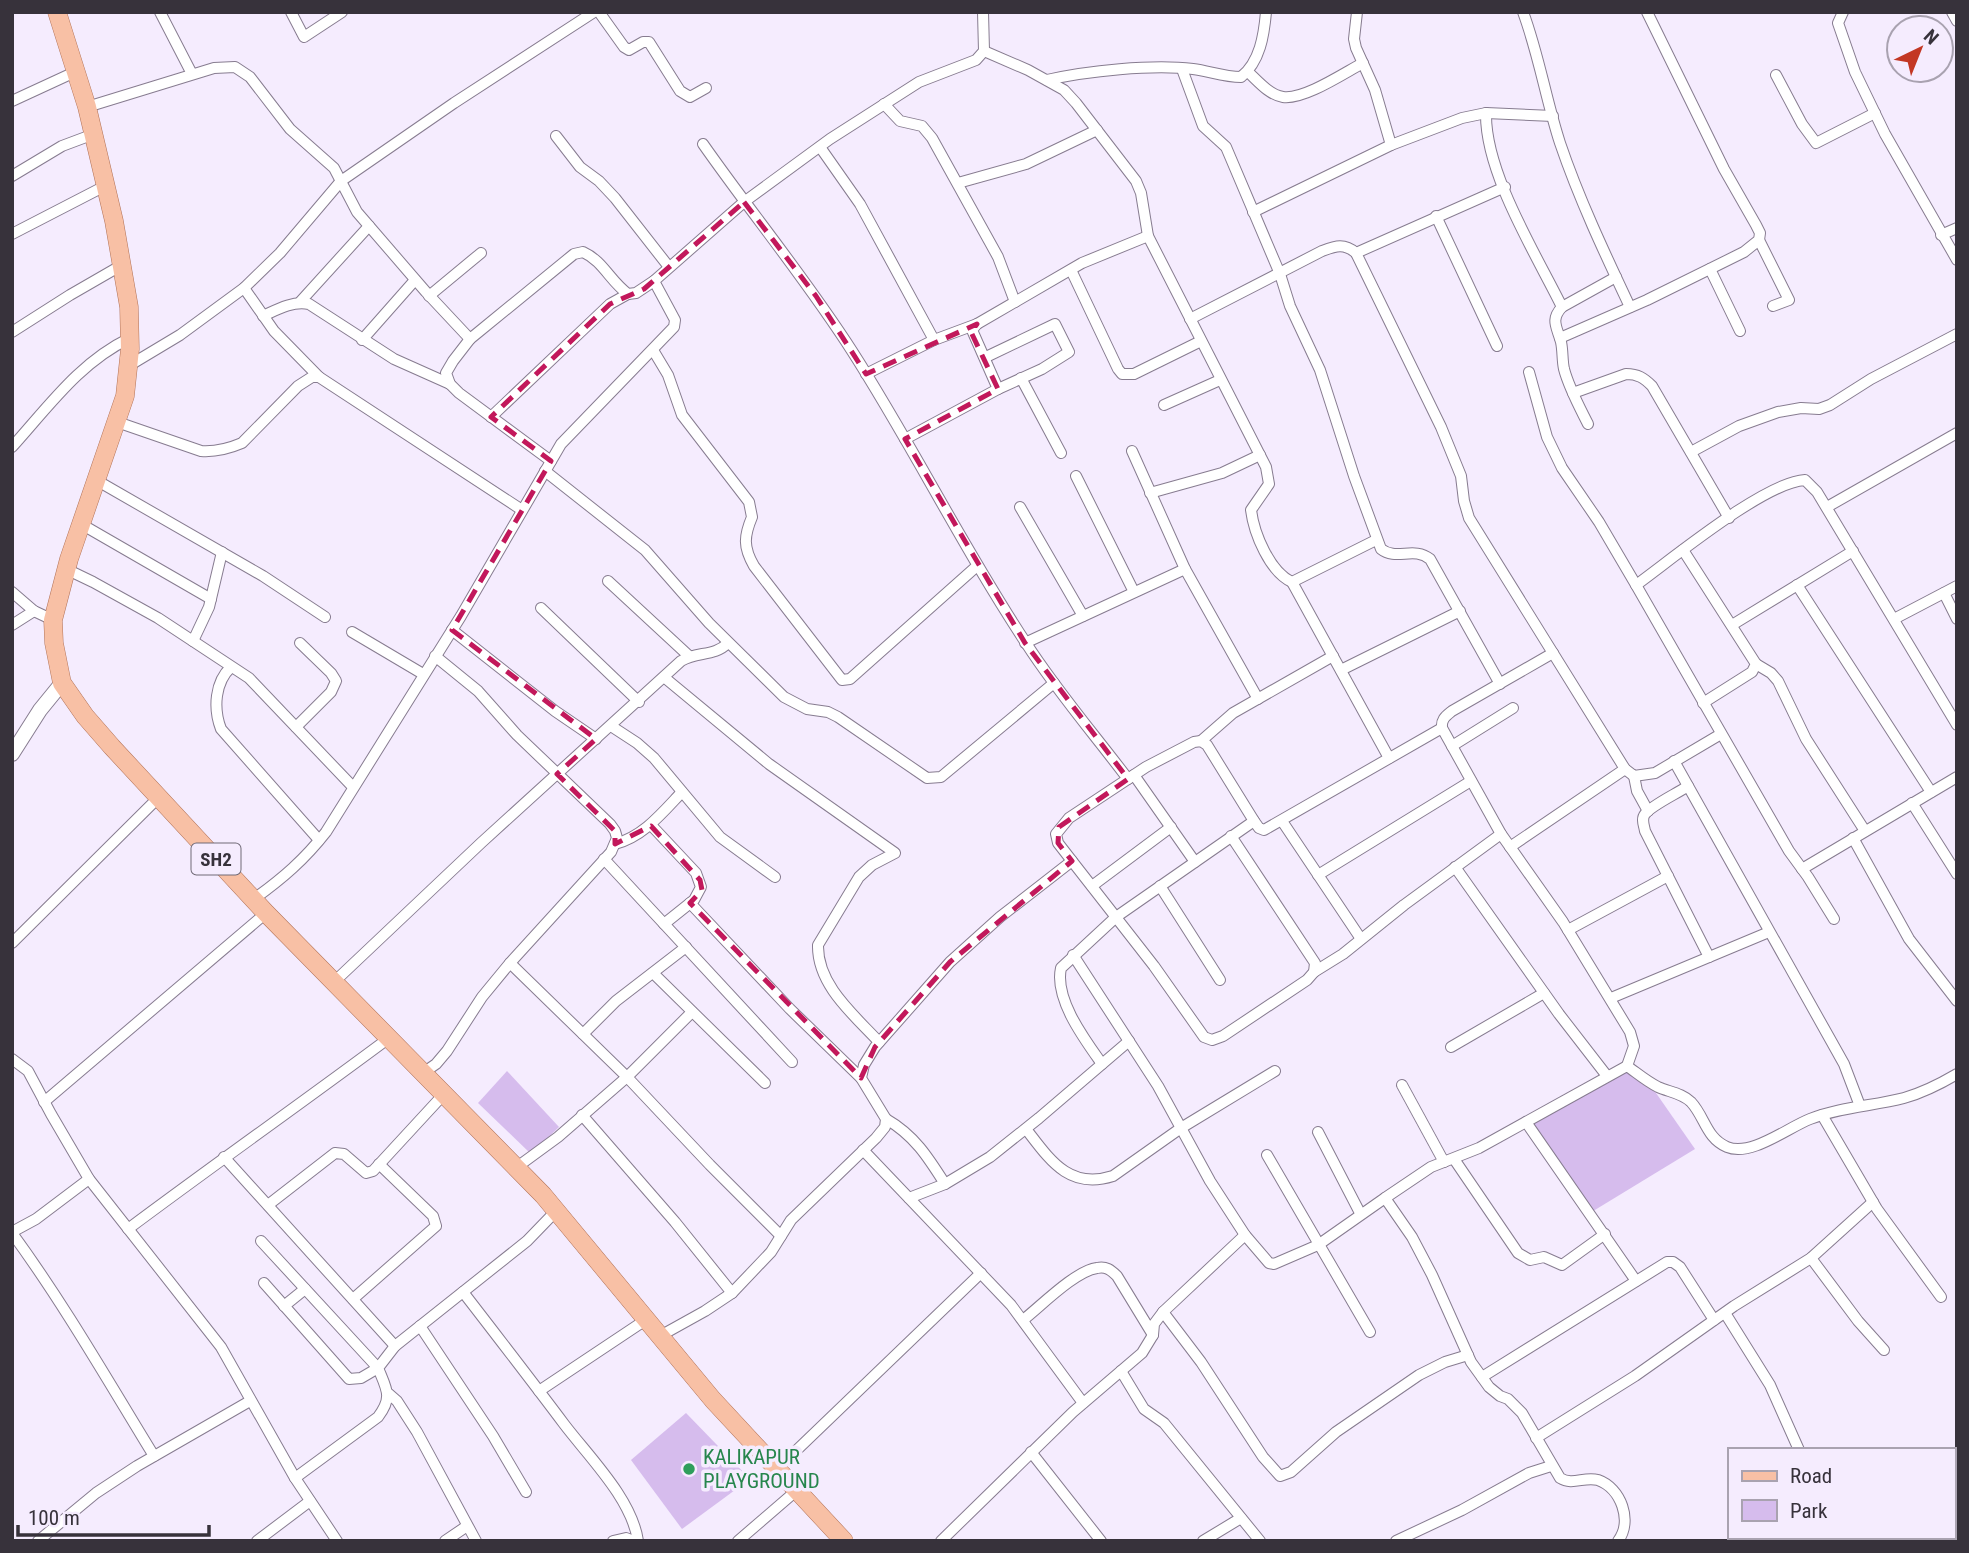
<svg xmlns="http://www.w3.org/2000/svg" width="1969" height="1553" viewBox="0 0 1969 1553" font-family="'Roboto Condensed',sans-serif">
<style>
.green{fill:#d6bced}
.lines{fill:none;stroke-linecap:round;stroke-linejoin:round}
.minor-casing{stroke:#877c90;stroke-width:12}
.tertiary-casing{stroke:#877c90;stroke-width:16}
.primary-casing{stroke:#b27359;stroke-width:19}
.minor{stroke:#fff;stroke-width:10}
.tertiary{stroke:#fff;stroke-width:14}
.primary{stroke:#f8c0a5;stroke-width:18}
.marked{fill:none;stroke:#c2185b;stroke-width:5;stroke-dasharray:14 9;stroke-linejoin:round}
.leisure-dot{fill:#2e9e5b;stroke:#f5ecfe;stroke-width:2.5}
.labels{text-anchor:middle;stroke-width:7;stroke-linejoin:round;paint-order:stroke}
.shield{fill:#f5ecfe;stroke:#706a76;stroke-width:2}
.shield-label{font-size:19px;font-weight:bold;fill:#37323b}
.leisure-label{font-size:21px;fill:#27864d;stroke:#f5ecfe;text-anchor:start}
</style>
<rect width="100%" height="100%" fill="#f5ecfe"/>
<g class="green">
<path d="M1629,1065L1656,1093L1695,1149L1585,1216L1528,1127Z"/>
<path d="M507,1071L559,1127L531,1154L478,1103Z"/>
<path d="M686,1413L750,1479L682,1529L631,1460Z"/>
</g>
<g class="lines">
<g class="minor-casing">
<g id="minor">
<path d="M160,12L192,74"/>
<path d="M291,12L304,37L342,12"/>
<path d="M599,12L624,47L629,50L643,42H649L680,91L690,97L706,88"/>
<path d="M1357,12L1354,39L1356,48L1375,90L1391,145"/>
<path d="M1523,12C1539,55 1546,100 1560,143C1579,199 1605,254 1630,307"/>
<path d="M1843,12L1838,23L1855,72L1885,134L1957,260"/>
<path d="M1952,12L1957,21"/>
<path d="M984,51L1028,70L1064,90L1076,103L1136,181L1141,193L1148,236L1266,467L1269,484L1251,510C1254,534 1270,572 1292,582L1376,540"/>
<path d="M1182,69L1203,126L1226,147L1280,274L1290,306L1320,370L1354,476L1381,549C1396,561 1414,546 1430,559L1500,684"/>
<path d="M1248,72C1257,80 1269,95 1283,97C1304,100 1344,73 1363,63"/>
<path d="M1776,75L1802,124L1816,143L1875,113"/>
<path d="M1047,80C1087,71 1152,64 1193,69C1209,71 1224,77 1241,77C1260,62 1264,35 1266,12"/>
<path d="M12,101L77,71"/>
<path d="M884,104L900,121L922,126L932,138L998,257L1015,302"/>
<path d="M87,107L214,68L235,67L250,77L290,129L334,168L357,212L426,292L470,339L574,254L583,252C603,261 610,281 628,294L636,293L654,281"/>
<path d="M1486,113C1485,173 1536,254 1562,307"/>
<path d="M556,136L580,167L599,181L615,198L669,267"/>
<path d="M703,144C752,214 806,279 852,351C913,446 963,548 1026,643C1056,690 1094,734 1128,779"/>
<path d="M820,147L860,204L934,340"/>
<path d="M12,176L62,146L94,134"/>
<path d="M958,183L1026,164L1097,130"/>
<path d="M1253,212L1391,145L1462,118L1486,113L1553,116"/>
<path d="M1436,216L1497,346"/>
<path d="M12,234L105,186"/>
<path d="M1941,235L1957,228"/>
<path d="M1759,240L1789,300L1773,306"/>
<path d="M1356,253L1505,187"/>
<path d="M1710,269L1740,331"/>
<path d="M1071,270L1118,369L1122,374H1134L1201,341"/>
<path d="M244,288L274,331L319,377"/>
<path d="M429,296L481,253"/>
<path d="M300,302L369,226"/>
<path d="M263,316C278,309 292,301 309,304L394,359L450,384"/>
<path d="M1190,319L1322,251C1336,246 1344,243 1356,253L1441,427L1461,476L1464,501L1469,518L1625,769L1634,776L1655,773L1721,734"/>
<path d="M12,332L70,295L122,265"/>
<path d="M1560,338L1647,300L1744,252L1759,240L1760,233L1756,225L1724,169L1647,12"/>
<path d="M470,339L453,361L446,373L450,384L459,393L551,461"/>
<path d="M362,340L415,280"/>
<path d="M653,350L668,375L682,415L749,502L752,517C744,536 743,547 754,566L842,680L850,679L977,566"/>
<path d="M986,357L1055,324L1069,352L1042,369L998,389"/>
<path d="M130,365L180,335L244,288L280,253L341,181L454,103L594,12"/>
<path d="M1529,372L1547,437L1562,468L1599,522L1636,585L1789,851L1808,877L1834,919"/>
<path d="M866,374L934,340L977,324"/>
<path d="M1021,378L1061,453"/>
<path d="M1573,393L1626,374C1638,374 1644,378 1652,386L1729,518"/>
<path d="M1164,405L1220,380"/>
<path d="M491,417L610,304L628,294"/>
<path d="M117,422L201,451C216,452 228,449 242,443L298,386L312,377H319L522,510"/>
<path d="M1588,424C1579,406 1569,388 1564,369C1562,360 1563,351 1561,342C1557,327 1550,320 1562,307L1616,277"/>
<path d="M905,439L998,389L972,330L977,324L1082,263L1148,236"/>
<path d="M12,447C49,406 80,362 130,338"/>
<path d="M1132,451L1185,569L1258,699"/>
<path d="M1691,452L1739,426L1778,412L1801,408L1819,409L1830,405L1871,379L1957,334"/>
<path d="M545,471L645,550L709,623L784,697L807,709L828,712L838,717L927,778L941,777L1054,683"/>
<path d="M1076,476L1134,592"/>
<path d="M96,480L263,576L325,617"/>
<path d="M1150,493L1222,473L1260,455"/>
<path d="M1020,507L1083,616"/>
<path d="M1827,507L1957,433"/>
<path d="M81,524L211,599"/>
<path d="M1683,550L1756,664L1752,672L1703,703"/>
<path d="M66,569L93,582L158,618L249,678L353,787"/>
<path d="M608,581L689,656"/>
<path d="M1292,582L1389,758"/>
<path d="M1636,585C1672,559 1765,482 1805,480L1817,492L1957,725"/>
<path d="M1797,585L1931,792"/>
<path d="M12,592L34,611L53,620"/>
<path d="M1944,593L1957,619"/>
<path d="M541,608L639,702"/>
<path d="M1894,619L1957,586"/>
<path d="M12,625L34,611"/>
<path d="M1732,625L1853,551"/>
<path d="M452,630L555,711L596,739"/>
<path d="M352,632L423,674"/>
<path d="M193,641L209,607L222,552"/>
<path d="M1025,643L1185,569"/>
<path d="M1553,653L1452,711C1446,716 1441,719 1442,728L1501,834L1563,922L1630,1032L1634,1046L1627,1066"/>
<path d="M1756,664L1771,673L1778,681L1806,739L1865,831"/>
<path d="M231,667C215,682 213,708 221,729L319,840"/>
<path d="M1341,670L1460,611"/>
<path d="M665,678L769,764L895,853L872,865L859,877L818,945C817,985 854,1015 879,1042"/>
<path d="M611,726L637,743L654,758L720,837L775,877"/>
<path d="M296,727L331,692L336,681L331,673L300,643"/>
<path d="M1201,741L1233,713L1333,656"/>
<path d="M1452,746L1513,708"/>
<path d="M1674,761L1830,1039L1844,1064L1860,1106"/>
<path d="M1134,775L1195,862"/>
<path d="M1634,776L1637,791L1648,811"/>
<path d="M1688,786C1678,793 1652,805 1645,814C1641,819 1644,825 1645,831L1709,957"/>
<path d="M1912,803L1957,874"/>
<path d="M1282,821L1361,939"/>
<path d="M651,825L696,873L701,887L694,900L664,924"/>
<path d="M1853,838L1909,939L1957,1001"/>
<path d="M615,844C644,836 662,813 682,792"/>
<path d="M1510,847L1625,769"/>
<path d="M604,859L792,1062"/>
<path d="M1072,861L1058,843L1056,834L1069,818L1146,767L1194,742L1201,741L1207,745L1254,821L1259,828L1264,830L1442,728"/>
<path d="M1455,867L1559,1014L1607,1076"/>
<path d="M1802,869L1957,777"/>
<path d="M1318,875L1471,781"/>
<path d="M1092,886L1171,827"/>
<path d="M1160,886L1220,980"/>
<path d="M254,899C283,878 304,860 326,832L461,616L561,444L674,327L675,320L654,281L744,202L830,139L919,82L976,60L984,51L983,12"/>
<path d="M690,903L790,1009L861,1078"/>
<path d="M1568,930L1668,876"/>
<path d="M12,943L158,798"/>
<path d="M1073,955L1158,1086L1210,1181L1245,1235L1269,1263L1274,1264L1318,1245L1385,1198"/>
<path d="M510,963L627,1077L558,1137L517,1167"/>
<path d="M1314,972L1343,954L1404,905L1501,834"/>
<path d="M653,973L765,1083"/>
<path d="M334,982L481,843L681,661C697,651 714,657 728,643"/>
<path d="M1611,998L1769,932"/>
<path d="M692,1012L627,1077L710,1165L781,1236"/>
<path d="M583,1034L616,1001L686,947"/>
<path d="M1451,1047L1544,993"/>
<path d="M12,1059L28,1071L51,1114L89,1179L221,1347L295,1478L337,1541"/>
<path d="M1102,1064C1085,1040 1054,999 1061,968L1116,917L1254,821"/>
<path d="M423,1073L436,1064L447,1051L482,997L510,963L611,852L617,838L615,831L610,824L517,735L478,691L435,656"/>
<path d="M1402,1085L1444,1162"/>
<path d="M44,1102L266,913"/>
<path d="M582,1115L675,1222L732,1293"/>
<path d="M1822,1115L1877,1209L1941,1297"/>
<path d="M886,1119C914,1135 928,1157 945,1184"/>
<path d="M1526,1122L1636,1281"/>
<path d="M1026,1129C1050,1160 1069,1190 1113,1176L1181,1128L1275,1071"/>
<path d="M1318,1132L1360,1213"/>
<path d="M863,1150L1011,1305L1083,1403"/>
<path d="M1267,1155L1370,1332"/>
<path d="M224,1157L395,1346"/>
<path d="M1454,1159L1518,1253L1530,1260L1544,1257L1562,1265L1605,1234"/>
<path d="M909,1198L945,1184L990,1157L1039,1118L1129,1041"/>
<path d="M268,1205L335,1153L344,1154L366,1173L373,1171L444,1094"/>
<path d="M128,1229C215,1164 303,1102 389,1038"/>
<path d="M12,1232L36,1219L89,1179"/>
<path d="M12,1233C64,1304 108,1381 154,1456"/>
<path d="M261,1241L378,1368L361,1378L349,1379L264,1283"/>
<path d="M1811,1258L1858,1321L1884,1350"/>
<path d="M463,1292C497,1336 531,1380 564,1424C589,1457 632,1499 638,1541"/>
<path d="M353,1299L436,1226L433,1216L379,1164"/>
<path d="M284,1306L305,1289"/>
<path d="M1163,1312L1201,1362L1263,1457L1280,1476L1291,1472L1336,1432L1419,1375L1445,1362L1468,1355"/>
<path d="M1725,1313L1770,1385L1799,1450"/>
<path d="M1023,1320C1041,1306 1075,1271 1097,1268C1106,1266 1111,1270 1117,1276L1153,1335"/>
<path d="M420,1326L493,1436L526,1492"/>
<path d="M660,1336L705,1311L732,1293L771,1252L791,1220L876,1138L885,1127L886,1119L861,1078L864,1065L875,1047L950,962L1000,917L1072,861L1154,966L1204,1037L1212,1040L1223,1036L1307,980L1314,972L1315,963L1231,836"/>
<path d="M1121,1371L1144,1409L1164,1423L1260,1541"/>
<path d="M1482,1377L1667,1262H1673L1680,1267L1714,1320"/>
<path d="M539,1391L647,1319"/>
<path d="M389,1394L397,1401L417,1432L476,1541"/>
<path d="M1536,1438L1635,1376L1734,1306L1811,1258L1873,1202"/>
<path d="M1031,1452L1101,1541"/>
<path d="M776,1470L981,1273"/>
<path d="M295,1478L378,1417C393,1397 387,1390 378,1368L395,1346L527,1241L557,1210"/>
<path d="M1871,1537L1874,1541"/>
<path d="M38,1541L96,1493L137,1466L250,1401"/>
<path d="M257,1541L310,1501"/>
<path d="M445,1541L467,1526"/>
<path d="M613,1541L626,1538L634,1541"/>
<path d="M738,1541L796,1491"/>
<path d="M941,1541L1073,1412L1142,1353L1153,1335L1154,1324L1163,1312L1245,1235"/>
<path d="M1203,1541L1241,1518"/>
<path d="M1396,1541L1462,1510L1529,1473L1551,1466"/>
<path d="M1618,1541C1633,1521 1621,1488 1598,1480C1584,1476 1573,1486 1560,1478L1522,1413L1508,1399L1500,1396L1489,1387L1471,1362L1432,1275L1412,1237L1385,1198L1431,1167L1479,1148L1627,1066C1637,1073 1646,1081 1658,1087C1669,1092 1682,1093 1691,1102C1705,1117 1706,1138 1727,1147C1751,1157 1787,1128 1810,1119C1840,1107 1873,1106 1904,1098C1922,1093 1940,1084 1957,1074"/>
<path d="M1740,1541L1745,1537"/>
</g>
</g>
<g class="tertiary-casing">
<path id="tertiary" d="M12,754L40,710L62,683"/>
</g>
<g class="primary-casing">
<path id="primary" d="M57,12L87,107L114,221L129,307L130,349L125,396L69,559L53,620L54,643L62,683L85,716L112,747L266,913L543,1195L713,1400L844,1541"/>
</g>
<use href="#minor" class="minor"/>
<use href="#tertiary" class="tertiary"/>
<use href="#primary" class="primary"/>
</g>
<path class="marked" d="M744,202L816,296L866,374L977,324L971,332L998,389L905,439L1025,643L1128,779L1059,827L1058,843L1072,861L950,962L875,1047L861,1078L690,903L702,890L700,880L651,826L615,844V831L557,774L596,739L452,630L551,461L491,417L610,304L644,289Z"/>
<circle class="leisure-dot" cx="689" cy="1469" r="7"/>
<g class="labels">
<rect class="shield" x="191.5" y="843.5" width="49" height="31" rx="5"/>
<g class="shield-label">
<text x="216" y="866">SH2</text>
</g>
<g class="leisure-label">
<text x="703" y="1464">KALIKAPUR<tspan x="703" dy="24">PLAYGROUND</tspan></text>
</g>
</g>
<rect width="1969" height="1553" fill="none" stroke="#37323b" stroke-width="28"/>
<rect x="1728" y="1448" width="228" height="91" fill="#f5ecfe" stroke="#a9a2b0" stroke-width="2"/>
<rect x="1742" y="1471" width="35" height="10" fill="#f8c0a5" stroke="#a9a2b0" stroke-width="2"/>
<text x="1790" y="1483" font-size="21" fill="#37323b">Road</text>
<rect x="1742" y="1500" width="35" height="21" fill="#d6bced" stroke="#a9a2b0" stroke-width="2"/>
<text x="1790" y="1518" font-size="21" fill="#37323b">Park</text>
<g transform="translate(1920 49) rotate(43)"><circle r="33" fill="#f5ecfe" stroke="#a9a2b0" stroke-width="2"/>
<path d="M0-5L12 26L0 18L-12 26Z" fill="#c33724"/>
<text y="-10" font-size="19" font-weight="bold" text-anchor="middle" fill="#37323b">N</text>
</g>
<path d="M18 1525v10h191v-10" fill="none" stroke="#37323b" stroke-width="3.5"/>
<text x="28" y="1525" font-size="21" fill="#37323b" stroke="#f5ecfe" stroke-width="5" paint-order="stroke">100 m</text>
</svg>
